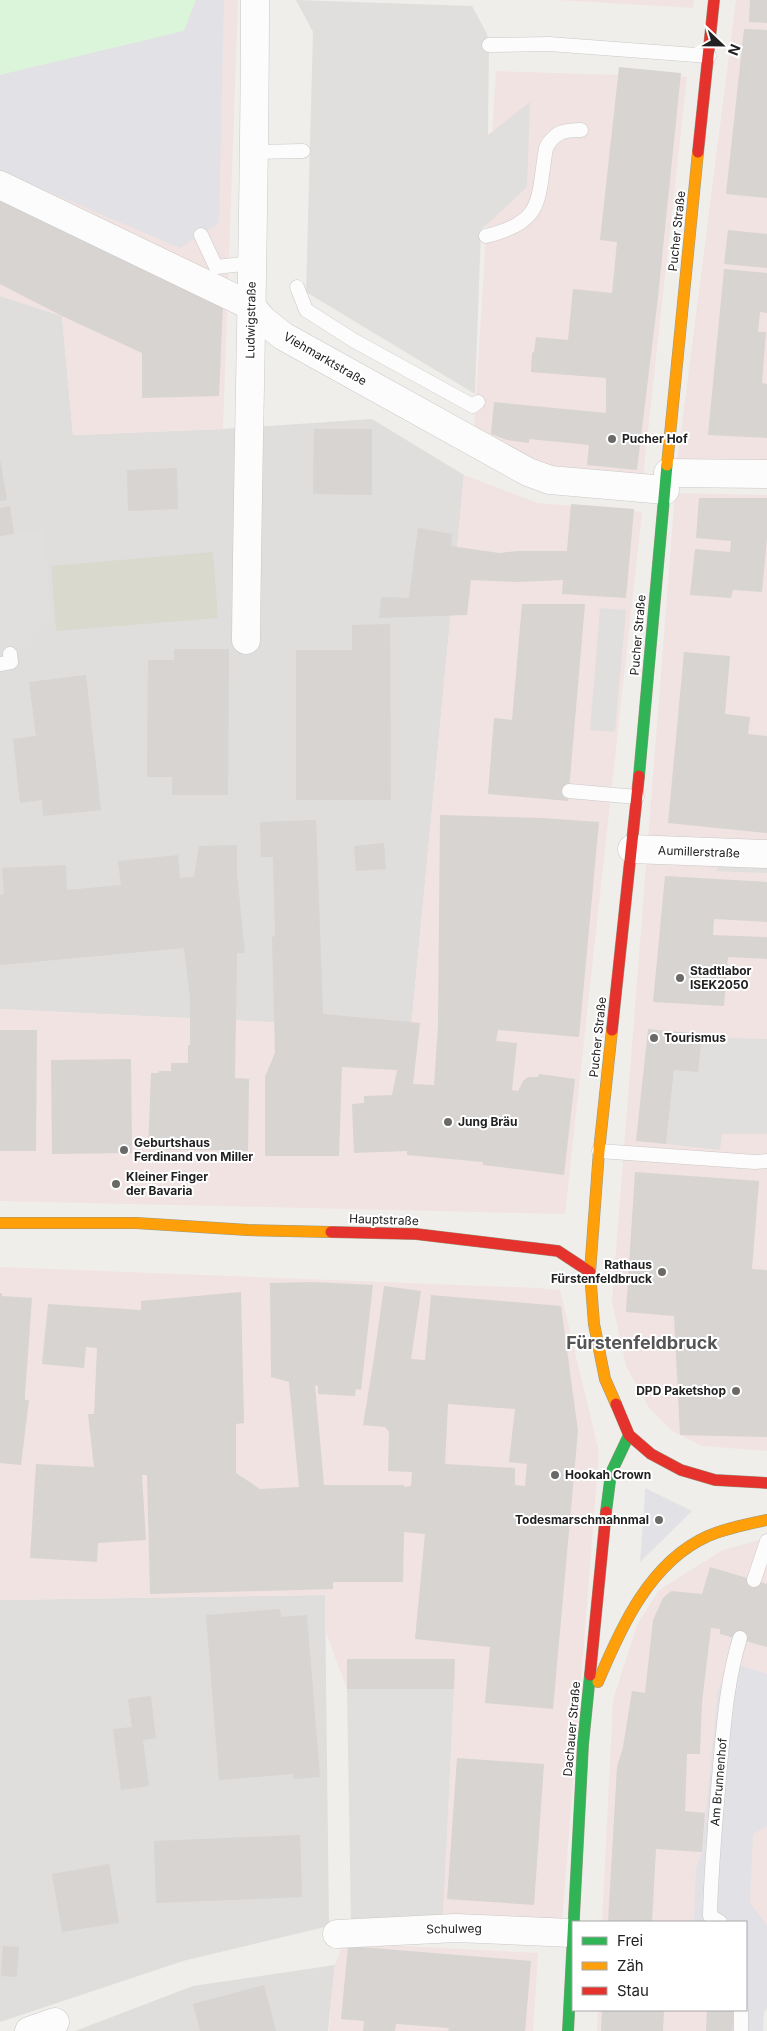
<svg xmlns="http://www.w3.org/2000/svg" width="767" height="2031" viewBox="0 0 767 2031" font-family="Inter,sans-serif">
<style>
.residential{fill:#dfdedc}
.commercial{fill:#f1e3e1}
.construction{fill:#d9d9cd}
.park{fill:#daf5da}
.parking{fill:#e0dfde}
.plaza{fill:#e2e1e5}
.building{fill:#d7d4d2;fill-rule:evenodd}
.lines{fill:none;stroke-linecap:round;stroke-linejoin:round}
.lane-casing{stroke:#c9c8c7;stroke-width:15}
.street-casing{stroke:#c9c8c7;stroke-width:29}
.fast-casing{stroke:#999a82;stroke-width:12}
.slow-casing{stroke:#999a82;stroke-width:12}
.jam-casing{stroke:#999a82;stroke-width:12}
.lane{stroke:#fdfcfc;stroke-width:14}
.street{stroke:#fdfcfc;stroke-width:28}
.fast{stroke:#30b455;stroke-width:11}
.slow{stroke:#ff9f0a;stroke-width:11}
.jam{stroke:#e5322d;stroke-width:11}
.poi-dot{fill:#6a6968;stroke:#fff;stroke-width:2}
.labels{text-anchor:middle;stroke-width:4;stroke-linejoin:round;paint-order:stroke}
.street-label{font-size:12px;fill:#222;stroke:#fff}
.poi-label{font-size:12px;font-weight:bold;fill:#222;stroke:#fff;text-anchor:start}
.district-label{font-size:18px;font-weight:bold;fill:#555;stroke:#fff}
</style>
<rect width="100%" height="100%" fill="#f0eeeb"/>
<g class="residential">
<path d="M0,296L62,316L73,435L223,429L372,419L464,475L411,1029L0,1009Z"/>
<path d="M325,1595L329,1926L183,1961L0,2022V1600Z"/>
<path d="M335,1965L328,2031H75L193,1986Z"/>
</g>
<g class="commercial">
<path d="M0,0H238L223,429L73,435L62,316L0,296Z"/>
<path d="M556,0H694L693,8Z"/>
<path d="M736,0H767V471H676Z"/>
<path d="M496,71L687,77L643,476L538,469L473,445Z"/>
<path d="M464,475L538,503L642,512L565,1214L0,1201V1009L411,1029Z"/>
<path d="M675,493L767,495V1451L702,1446L672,1431L649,1408L626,1366L612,1302Z"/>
<path d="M0,1267L538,1288L560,1290L599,1452L562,1922L443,1917L454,1689H347L326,1633L325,1595L0,1600Z"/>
<path d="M767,1538V2001L758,2031H597L598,2010H746V1922H602L613,1700L637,1625L659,1590L723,1550Z"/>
<path d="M343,1943L538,1953L533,2031H329L335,1965Z"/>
</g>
<path class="construction" d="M213,552L218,618L56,631L51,566Z"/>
<path class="park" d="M0,0H196L184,31L0,75Z"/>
<g class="parking">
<path d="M296,0L472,6L487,34L489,45L488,135L530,102L527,187L481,230L475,394L306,292L313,32Z"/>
<path d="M43,530L53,623L29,627L32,648L0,652V536Z"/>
<path d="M600,608L626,610L615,732L590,730Z"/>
<path d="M718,860L767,862V873L717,871Z"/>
<path d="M701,1037L767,1039V1134H722L720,1150L666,1144L674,1070Z"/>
<path d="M347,1689H454L443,1917L351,1922Z"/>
</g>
<g class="plaza">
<path d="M196,0H224L219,223L180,248L0,171V75L184,31Z"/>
<path d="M645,1488L692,1511L640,1562L644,1511Z"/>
<path d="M732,1663L767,1674V1826L753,1834L750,1903L767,1925V2008L764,2012L763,2031H732L734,2010H746V1922H694L696,1868L702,1852L718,1690Z"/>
</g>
<g class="building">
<path d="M750,0H767V23L749,22Z"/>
<path d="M744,29L767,30V198L726,194Z"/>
<path d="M619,67L681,73L658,297L637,470L587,465L589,445L529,439V443L507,440L491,434L494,402L606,413V378L531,372L532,353L534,352L536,337L568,340L573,289L612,293L617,242L600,240Z"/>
<path d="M0,198L223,304L219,396L142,398V353L62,316L0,284Z"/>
<path d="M728,230L767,234V268L724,264Z"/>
<path d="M724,269L767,273V313L760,312L758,332H766L762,383L767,384V438L708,435Z"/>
<path d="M314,429H372V495L313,494Z"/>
<path d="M0,459L7,500L0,501Z"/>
<path d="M177,468L178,509L128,511L127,470Z"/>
<path d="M699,498H767V538L762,592L733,590L731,598L690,595L695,549L730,552L731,541L696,538Z"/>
<path d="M571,504L634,509L626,598L562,594L563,580L517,582L471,580L467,615L379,618L381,597L409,598L418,528L452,534L451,546L499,553L518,551H567Z"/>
<path d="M10,506L14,534L0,536V508Z"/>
<path d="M522,604H585L568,801L488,794L494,718L512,720Z"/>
<path d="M390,624L391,800H296V650H352V625Z"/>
<path d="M174,649H229L228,795H172V777H147L148,660H174Z"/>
<path d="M684,652L730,656L725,714L750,717L748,734L767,736V833L668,823Z"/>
<path d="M86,675L101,810L43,816L42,800L20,803L13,739L36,736L29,682Z"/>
<path d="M440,815L542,818L599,822L579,1037L498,1030L496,1041L517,1043L512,1090L518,1091L523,1081L528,1077H538L539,1074L575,1079L564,1175L483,1165V1162L407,1155V1151L354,1153L352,1104L364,1103V1096L392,1095L397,1070L342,1067L339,1156H265V1077L275,1053L272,937L275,936L273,857H261L260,822L316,820L323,1014L420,1023L413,1084L434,1085L438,1026Z"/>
<path d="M384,843L386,869L356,871L354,846Z"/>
<path d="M237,845V874L245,953H237L235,1078L249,1079L248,1151L148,1149L151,1073H159V1071H171V1063H188V1045H190V998L184,948L0,965V895L4,894L2,868L66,865L67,890L121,885L118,861L178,855L180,878L194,877L199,846Z"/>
<path d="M665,876L767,882V922L714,919L713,935L767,937V959L728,957L724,1006L653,1002Z"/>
<path d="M648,1029L702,1034L698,1072L674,1070L666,1144L636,1141Z"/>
<path d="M0,1030H37L36,1151H0Z"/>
<path d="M131,1059L132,1153L52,1154L51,1060Z"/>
<path d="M635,1172L759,1181L752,1269L767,1270V1437L680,1435L674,1316L626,1312Z"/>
<path d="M313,1282L373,1285L361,1390L356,1389L355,1396L318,1394V1386L315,1385L324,1485H404V1487L411,1486L412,1472L388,1471L389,1432L385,1427L363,1425L374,1358L384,1286L421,1291L411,1359L425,1360L431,1295L561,1306L578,1431L553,1709L485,1703L490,1647L415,1639L425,1534L404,1532L403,1582H333V1589L150,1594L147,1475H142L146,1540L98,1543L97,1562L30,1558L36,1464L94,1467L88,1414H94L97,1348L86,1347L84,1368L42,1364L48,1304L141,1310V1301L241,1292L244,1423L236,1424V1473L260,1489L299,1487L289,1382L271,1377L270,1283ZM448,1404L515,1409L509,1462L527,1464L525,1486L515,1485V1468L445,1464Z"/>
<path d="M0,1293H2V1296L32,1298L25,1395V1400H29L21,1465L0,1463Z"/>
<path d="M710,1567L767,1584V1647L720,1634V1629L711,1628L702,1702L700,1754H687L685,1811L705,1813L702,1852L656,1849L652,1922H608L617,1767L623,1747L632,1691L645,1693L653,1620L663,1598L671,1591L702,1594Z"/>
<path d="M280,1609L281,1617L307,1615L320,1777L293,1779V1774L219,1780L206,1615Z"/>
<path d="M347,1659H455L454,1689H347Z"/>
<path d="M151,1696L156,1738L143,1740L149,1786L121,1790L113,1729L132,1727L128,1699Z"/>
<path d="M457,1758L544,1764L534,1905L447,1899Z"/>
<path d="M300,1835L302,1897L156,1903L154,1841Z"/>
<path d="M109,1864L119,1923L62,1932L52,1874Z"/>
<path d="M3,1946L19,1947L17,1977L1,1976Z"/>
<path d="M348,1946L531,1961L525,2031H448L449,2028L396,2024L395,2031H363L364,2021L341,2019Z"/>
<path d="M264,1985L276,2031H200L193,2004Z"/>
<path d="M602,2010H664L663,2031H601Z"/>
<path d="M707,2010H734L732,2031H706Z"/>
</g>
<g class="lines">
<g class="lane-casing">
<g id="lane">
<path d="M489,45L549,44L709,56"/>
<path d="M255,152L303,151"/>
<path d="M201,235L216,267L252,263"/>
<path d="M486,236C545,222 537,200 546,148C554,132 564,130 581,130"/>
<path d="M297,287L306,310L353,340L473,406L478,402"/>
<path d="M0,664L11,662L10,654"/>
<path d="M569,791L637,797"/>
<path d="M599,1151L755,1162L767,1161"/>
<path d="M754,1580L767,1541"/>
<path d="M720,1922L710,1916C711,1866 716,1816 720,1766C724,1723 727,1680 740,1638"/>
<path d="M741,2029V2010"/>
</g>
</g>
<g class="street-casing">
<g id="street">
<path d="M0,185L251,306L263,320L283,336L528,472L550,480L665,490"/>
<path d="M668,473L767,474"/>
<path d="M246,640C248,427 255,213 255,0"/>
<path d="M632,849L767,854"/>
<path d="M337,1934L456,1928L572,1933"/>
<path d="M29,2031L55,2022"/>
</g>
</g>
<g class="fast-casing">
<g id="fast">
<path d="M639,776L667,465"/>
<path d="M606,1512L611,1473L629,1435"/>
<path d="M568,2031L583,1744L590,1675"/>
</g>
</g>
<g class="slow-casing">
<g id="slow">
<path d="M667,465L698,152"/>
<path d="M612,1030L599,1151L590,1272L594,1324L605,1379L616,1404"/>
<path d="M0,1223H136L248,1230L331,1232"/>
<path d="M598,1682C621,1627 650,1562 708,1536C727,1528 747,1524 767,1520"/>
</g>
</g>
<g class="jam-casing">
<g id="jam">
<path d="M698,152L714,0"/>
<path d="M612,1030L639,776"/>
<path d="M331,1232L416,1234L558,1251L590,1272"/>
<path d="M616,1404L629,1435L651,1454L681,1470L715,1480L767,1483"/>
<path d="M590,1675L606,1512"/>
</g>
</g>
<use href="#lane" class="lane"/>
<use href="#street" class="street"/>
<use href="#fast" class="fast"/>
<use href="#slow" class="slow"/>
<use href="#jam" class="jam"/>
</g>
<g class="poi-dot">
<circle cx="612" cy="439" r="5"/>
<circle cx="680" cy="978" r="5"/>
<circle cx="654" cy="1038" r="5"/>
<circle cx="448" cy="1122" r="5"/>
<circle cx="124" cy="1150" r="5"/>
<circle cx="116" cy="1184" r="5"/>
<circle cx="662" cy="1272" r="5"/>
<circle cx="736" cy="1391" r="5"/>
<circle cx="555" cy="1475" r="5"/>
<circle cx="659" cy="1520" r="5"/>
</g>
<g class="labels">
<g class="street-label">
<text transform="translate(677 231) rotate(-84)" y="4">Pucher Straße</text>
<text transform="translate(251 320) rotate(-89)" y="4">Ludwigstraße</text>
<text transform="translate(325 359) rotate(30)" y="4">Viehmarktstraße</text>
<text transform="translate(638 635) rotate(-85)" y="4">Pucher Straße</text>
<text transform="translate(699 852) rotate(2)" y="4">Aumillerstraße</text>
<text transform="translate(598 1037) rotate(-84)" y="4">Pucher Straße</text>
<text transform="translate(384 1220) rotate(2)" y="4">Hauptstraße</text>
<text transform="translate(572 1729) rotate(-85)" y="4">Dachauer Straße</text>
<text transform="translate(719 1782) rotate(-85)" y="4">Am Brunnenhof</text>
<text transform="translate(454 1929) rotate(-1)" y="4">Schulweg</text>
</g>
<g class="poi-label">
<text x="622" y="443">Pucher Hof</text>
<text x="690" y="975">Stadtlabor<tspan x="690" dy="14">ISEK2050</tspan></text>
<text x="664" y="1042">Tourismus</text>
<text x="458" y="1126">Jung Bräu</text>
<text x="134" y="1147">Geburtshaus<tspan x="134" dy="14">Ferdinand von Miller</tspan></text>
<text x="126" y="1181">Kleiner Finger<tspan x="126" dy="14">der Bavaria</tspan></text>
<text x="652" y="1269" text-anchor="end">Rathaus<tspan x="652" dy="14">Fürstenfeldbruck</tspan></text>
<text x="726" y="1395" text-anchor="end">DPD Paketshop</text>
<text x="565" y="1479">Hookah Crown</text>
<text x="649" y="1524" text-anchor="end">Todesmarschmahnmal</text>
</g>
<g class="district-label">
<text x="642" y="1349">Fürstenfeldbruck</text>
</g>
</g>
<rect x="572" y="1921" width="175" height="90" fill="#ffffff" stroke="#a7a7a7"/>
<rect x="582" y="1937" width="25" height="8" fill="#30b455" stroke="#a7a7a7"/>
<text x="617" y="1946" font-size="15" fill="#222222">Frei</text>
<rect x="582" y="1962" width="25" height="8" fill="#ff9f0a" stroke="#a7a7a7"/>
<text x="617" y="1971" font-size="15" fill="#222222">Zäh</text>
<rect x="582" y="1987" width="25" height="8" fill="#e5322d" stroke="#a7a7a7"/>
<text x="617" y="1996" font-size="15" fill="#222222">Stau</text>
<g transform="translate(722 45) rotate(112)" stroke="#ffffff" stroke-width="4" paint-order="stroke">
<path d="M0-4L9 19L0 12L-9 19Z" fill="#222222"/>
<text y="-8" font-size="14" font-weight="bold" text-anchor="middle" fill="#222222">N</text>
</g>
</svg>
